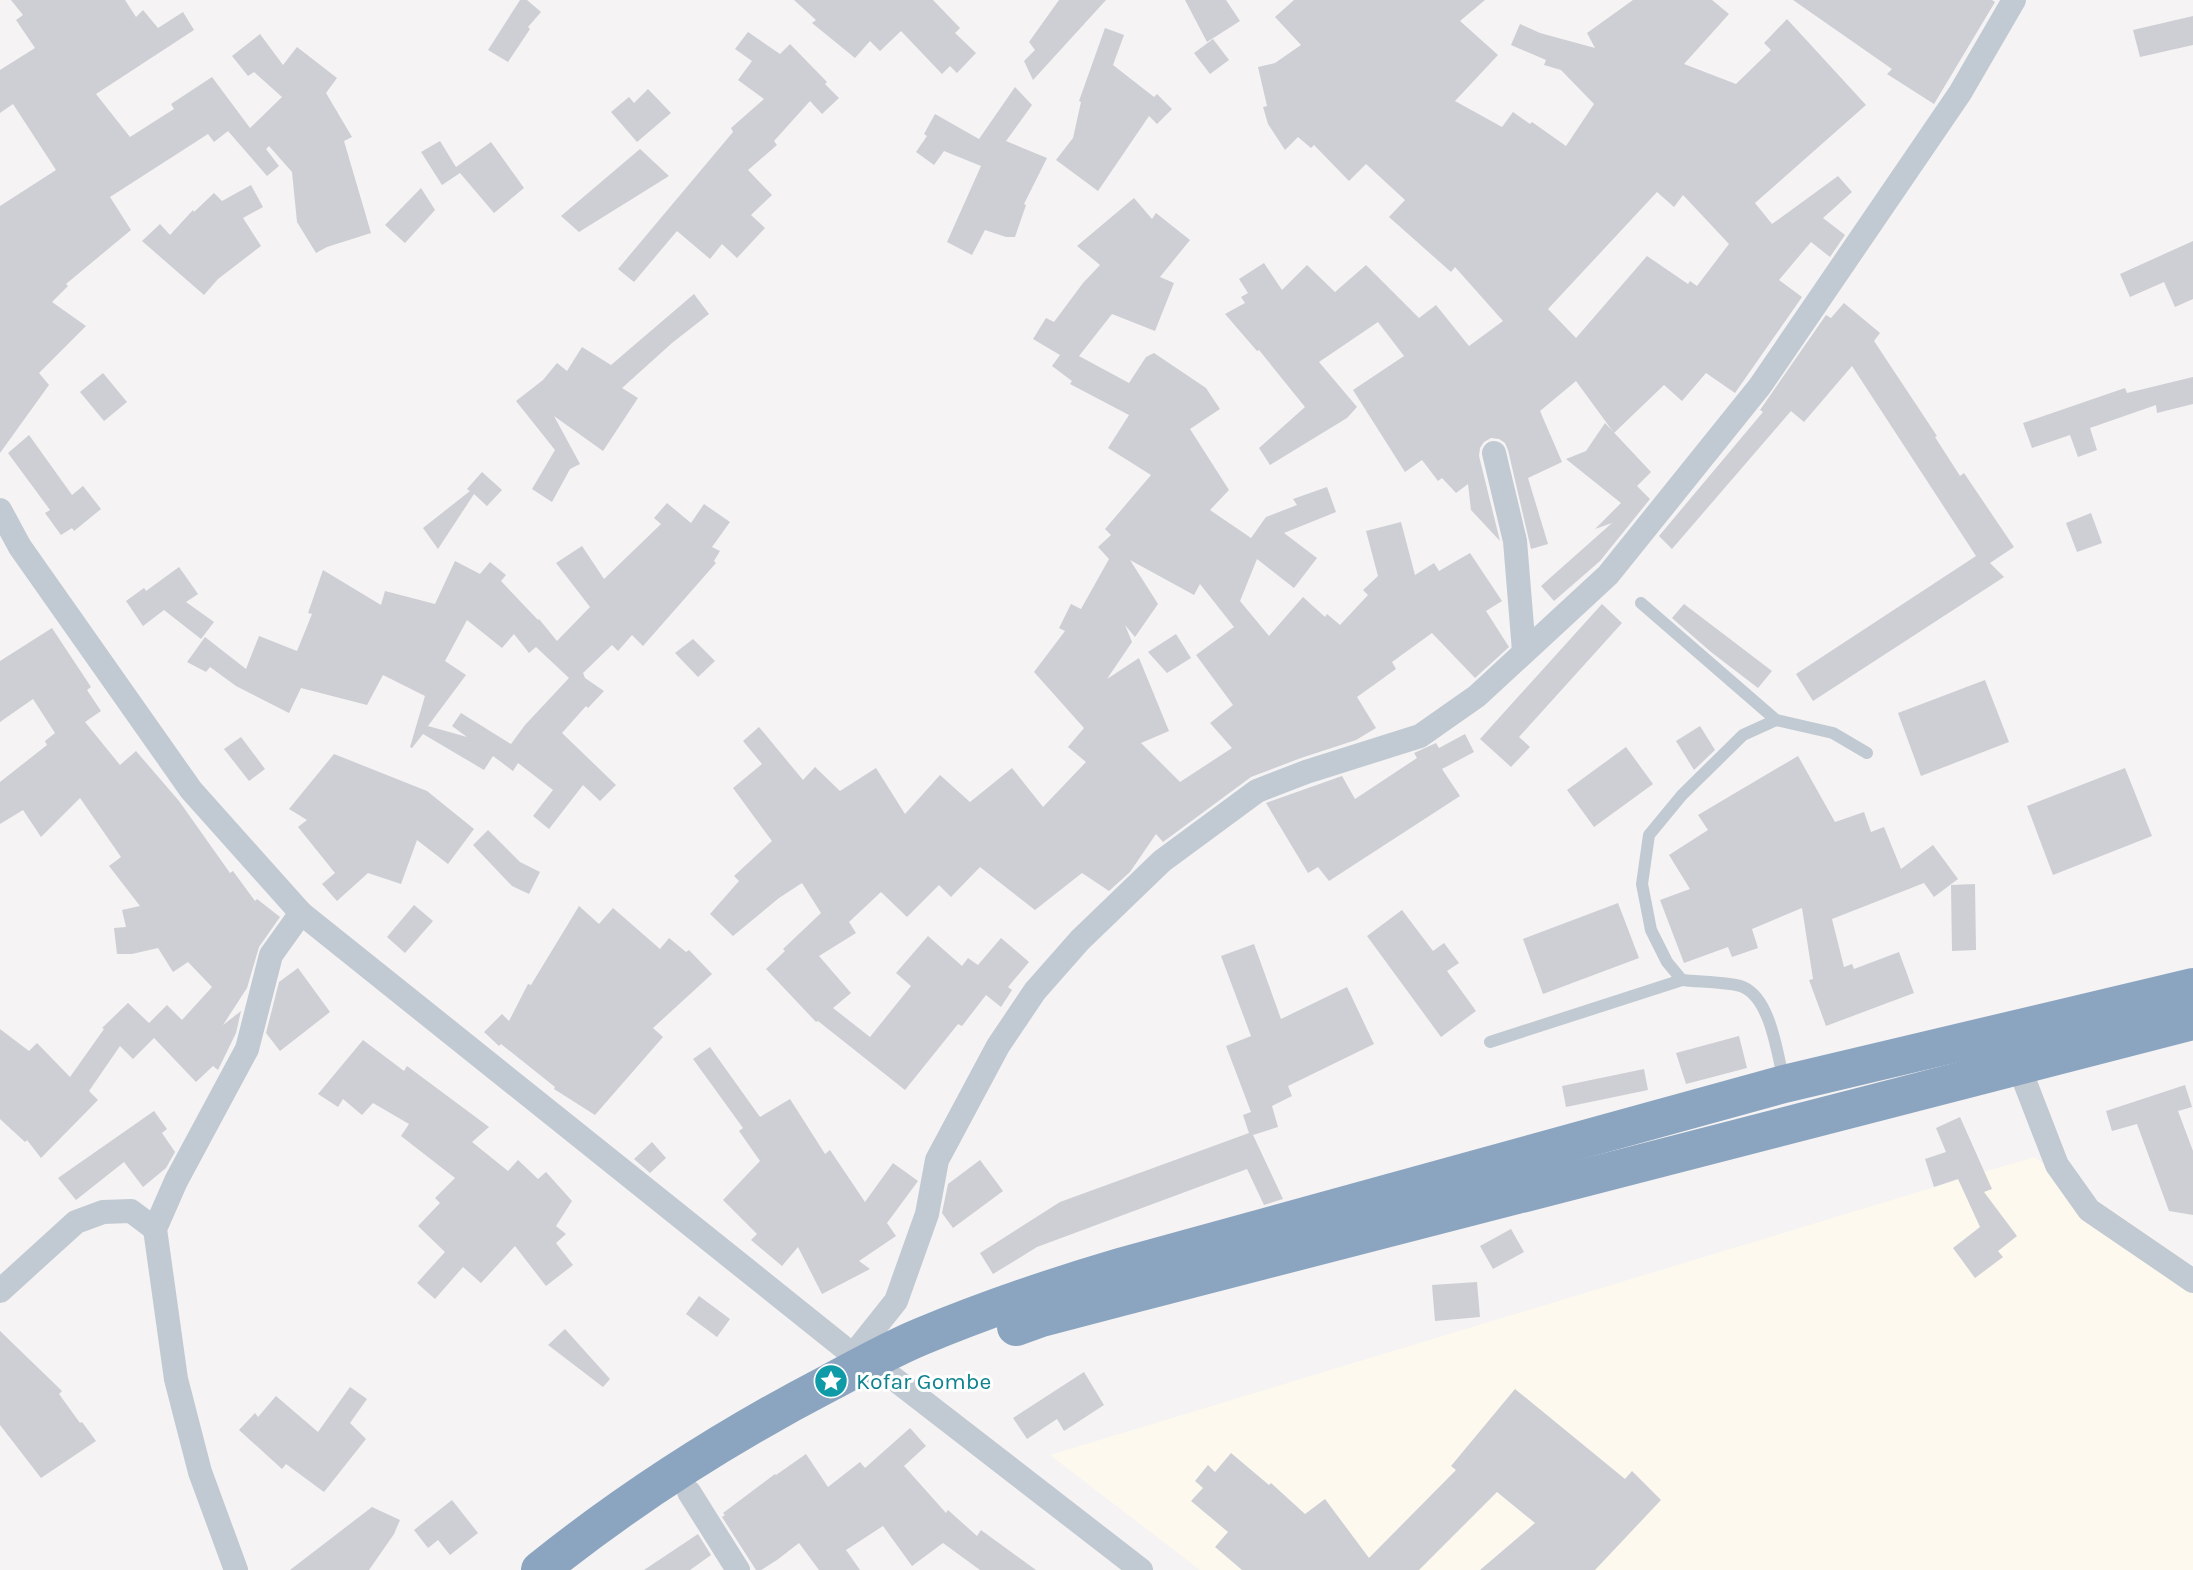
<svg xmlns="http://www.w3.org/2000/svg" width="2193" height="1570" viewBox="0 0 2193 1570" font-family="Karla,sans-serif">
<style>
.commercial{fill:#fdf9ef}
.building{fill:#cdcfd5;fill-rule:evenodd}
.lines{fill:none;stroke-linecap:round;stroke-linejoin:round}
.lane{stroke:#c1cad2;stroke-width:12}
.street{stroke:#c1cad2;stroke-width:24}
.highway{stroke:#8ba5c1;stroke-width:38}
.labels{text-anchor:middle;stroke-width:6;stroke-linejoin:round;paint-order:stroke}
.culture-label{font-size:23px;fill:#0d838f;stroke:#fff;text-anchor:start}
</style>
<rect width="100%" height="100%" fill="#f5f3f3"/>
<path class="commercial" d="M2034,1157L2193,1266V1570H1200L1050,1455Z"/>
<g class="building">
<path d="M11,0H125L136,17L143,10L158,28L183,12L194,30L96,94L130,137L174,109L171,104L212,77L250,128L282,97L254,72L248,76L232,56L260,34L283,65L297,47L337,78L326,93L352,137L344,141L371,233L327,247L316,253L297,222L292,172L269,146L266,149L279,166L267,176L228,131L214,142L208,134L110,197L131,230L66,284L68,286L52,302L86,326L39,373L49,385L0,453V206L56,170L13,104L0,113V70L35,48L16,20L23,15Z"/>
<path d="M520,0H527L541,12L528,27L530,29L508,62L488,50Z"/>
<path d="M794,0H933L960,28L955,33L976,53L957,73L950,66L942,74L901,31L880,51L870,41L855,58L812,23L816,20Z"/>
<path d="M1059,0H1106L1033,80L1024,61L1035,50L1029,42Z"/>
<path d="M1185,0H1226L1240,21L1207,42Z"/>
<path d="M1294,0H1485L1460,21L1498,55L1455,101L1502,127L1513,112L1530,124L1532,122L1566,146L1594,104L1561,70L1544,65L1546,60L1511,45L1520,24L1540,33L1595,48L1587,33L1633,0H1712L1729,14L1684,64L1736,84L1771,50L1764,43L1787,19L1866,105L1755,203L1772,224L1838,176L1852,192L1823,218L1845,235L1830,257L1811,242L1779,280L1802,297L1735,393L1706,373L1682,401L1664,385L1614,433L1576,381L1540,411L1562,462L1528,478L1548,544L1531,549L1508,450L1505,443L1499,439L1491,438L1484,442L1480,448L1479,456L1500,541L1471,510L1468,484L1456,493L1442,478L1438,481L1422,460L1405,472L1353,390L1404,356L1378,322L1319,362L1357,407L1347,418L1270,465L1259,448L1305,407L1259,350L1257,351L1225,314L1245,303L1241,297L1248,293L1239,279L1264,263L1282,290L1307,265L1335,292L1366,265L1419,318L1436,305L1469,346L1503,321L1455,267L1451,272L1389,217L1405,200L1366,164L1349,181L1314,145L1311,148L1298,137L1285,150L1268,124L1263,107L1267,106L1258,67L1275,63L1301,45L1275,17ZM1657,192L1674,207L1683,195L1729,244L1697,286L1690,281L1688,284L1647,256L1576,338L1548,309Z"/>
<path d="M1793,0H1992L1995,2L1934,104L1887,74L1892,69Z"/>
<path d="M2193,16V45L2140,57L2133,30Z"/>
<path d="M1105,28L1124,35L1113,65L1154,97L1157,94L1172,109L1157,124L1149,116L1098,191L1056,160L1073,138L1081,102L1079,101Z"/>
<path d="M748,32L780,54L790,44L827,82L825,84L839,98L822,114L810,101L774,141L777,145L748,170L772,195L751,215L765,228L737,258L722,244L710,259L677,231L634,282L618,269L733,132L731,128L764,99L738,80L752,61L735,49Z"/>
<path d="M1213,39L1229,60L1210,74L1194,53Z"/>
<path d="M1015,87L1032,105L1006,141L1047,158L1024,204L1026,205L1015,237H1006L985,230L972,255L947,242L981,166L944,151L934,165L916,152L927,136L924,134L935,114L979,139Z"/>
<path d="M648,89L671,113L637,142L611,112L629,97L634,103Z"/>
<path d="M440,141L456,167L491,142L524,188L494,213L460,173L442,185L421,152Z"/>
<path d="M640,149L669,176L579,232L561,216Z"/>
<path d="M251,185L263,207L243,218L261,246L218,279L204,295L142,241L160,224L170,235L193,210L194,212L214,193L222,201Z"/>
<path d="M421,188L435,210L405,243L385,225Z"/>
<path d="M1134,198L1152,219L1156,213L1190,240L1160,277L1174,283L1155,331L1112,314L1079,356L1129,383L1146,357L1154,353L1206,388L1220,409L1190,429L1229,490L1210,510L1251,538L1266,517L1297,505L1293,499L1327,487L1336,512L1284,533L1317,558L1294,588L1257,559L1240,601L1269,636L1303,597L1325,617L1327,614L1340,625L1368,595L1363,590L1378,576L1366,531L1401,522L1415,575L1434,563L1439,571L1470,553L1502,601L1486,611L1509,647L1475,678L1432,633L1392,662L1396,669L1357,697L1376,728L1356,740L1301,758L1251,777L1163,842L1156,834L1130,872L1109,891L1082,873L1035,910L980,867L951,897L939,885L907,917L881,892L849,922L856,933L819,956L851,993L833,1008L870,1037L911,986L896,973L928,936L962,966L968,958L978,965L1001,938L1029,962L1008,987L1012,990L1001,1007L986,995L962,1026L958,1024L905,1090L818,1021L816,1022L766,969L785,951L783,949L821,913L802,883L779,898L733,936L710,914L739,881L734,876L772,841L733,788L762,764L743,741L759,727L803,780L815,767L840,791L876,768L905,814L940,775L970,802L1012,768L1043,807L1086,762L1068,747L1084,728L1034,672L1065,631L1059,628L1071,604L1081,609L1109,559L1098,547L1111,535L1105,529L1151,475L1108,448L1129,415L1070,384L1072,381L1052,366L1060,355L1033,339L1046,318L1054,322L1083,283L1100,265L1077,246ZM1130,560L1194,595L1200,584L1234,627L1196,655L1233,705L1210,723L1232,748L1180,782L1141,743L1169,731L1139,658L1107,679L1132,642L1125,625L1135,637L1158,604Z"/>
<path d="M2193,241V299L2175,307L2164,282L2130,297L2120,274Z"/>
<path d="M694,294L709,314L672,343L622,388L638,398L603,451L554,416L580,464L570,469L552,502L532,489L555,450L516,401L543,380L557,363L567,371L582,347L611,365Z"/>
<path d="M1844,303L1880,333L1874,341L1937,436L1935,437L1960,476L1964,473L2014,547L1990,563L2004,577L1813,701L1796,674L1976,556L1852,366L1804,422L1791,411L1672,549L1659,536L1763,412L1760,410L1826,315L1831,318Z"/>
<path d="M103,373L127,402L104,421L80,392Z"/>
<path d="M2193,377V404L2157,413L2156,405L2090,428L2097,450L2078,457L2070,435L2032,448L2023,423L2125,388L2127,393Z"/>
<path d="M1605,423L1651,472L1637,486L1650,499L1600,561L1554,601L1541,586L1612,523L1595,529L1621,503L1566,459L1586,451Z"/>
<path d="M29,435L72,495L83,486L101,509L74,531L72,528L61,535L45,513L50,510L8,453Z"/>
<path d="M482,472L502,490L487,506L474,494L438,549L423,528L470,491L467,489Z"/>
<path d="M667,503L691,523L704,504L730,522L712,547L720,551L714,561L716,563L643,646L632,635L618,651L612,645L583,673L585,678L604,691L588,708L586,706L562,733L616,785L600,801L583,785L549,829L533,816L553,790L518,763L513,771L493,756L484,770L423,734L412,748L410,747L425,696L383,675L367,705L301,688L289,713L236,686L210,667L206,672L187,662L205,637L246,669L259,636L297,651L312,614L308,613L323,570L381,605L385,591L435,604L455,561L480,574L490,562L506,575L501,581L538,620L539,619L557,641L590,607L556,563L582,546L604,579L661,524L654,518ZM467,620L502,648L514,634L529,653L536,647L569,678L525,725L511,744L461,713L452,726L467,737L428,726L466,675L445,661Z"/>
<path d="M2091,513L2102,543L2077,552L2066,523Z"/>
<path d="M179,567L198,594L186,602L214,622L201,639L164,610L143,626L126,601L144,588L146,591Z"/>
<path d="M1602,604L1622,623L1519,737L1530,747L1511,767L1480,739Z"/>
<path d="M1684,604L1772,671L1758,688L1711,652L1672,618Z"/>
<path d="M52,628L91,687L87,690L101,711L85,722L120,765L136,751L179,801L230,873L233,871L255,901L257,899L280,917L259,947L247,988L223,1025L241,1011L236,1033L218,1070L213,1066L196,1082L154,1038L133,1059L120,1046L89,1091L98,1100L41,1158L27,1140L25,1142L0,1119V1029L29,1051L37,1043L70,1077L104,1029L102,1028L128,1003L149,1023L167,1005L182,1020L212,987L188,962L173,972L158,948L132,954H117L114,928L126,927L122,910L140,906L109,866L121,857L80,798L41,837L23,810L0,824V782L47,745L45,741L55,733L33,699L0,722V661Z"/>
<path d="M1176,634L1191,658L1167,673L1148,652Z"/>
<path d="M693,639L715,661L698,677L675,653Z"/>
<path d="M1985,680L2009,742L1921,776L1898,713Z"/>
<path d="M1700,726L1715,750L1694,770L1676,741Z"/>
<path d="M1465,734L1474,752L1442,769L1460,796L1329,881L1318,867L1308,873L1266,803L1342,776L1355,799L1417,758L1414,753L1436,743L1439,748Z"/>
<path d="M241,737L265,769L249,781L224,749Z"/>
<path d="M1626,747L1653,784L1594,827L1567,790Z"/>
<path d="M334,754L427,791L474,829L448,864L417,840L401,884L368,873L337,901L322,884L335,873L298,827L307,820L289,809Z"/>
<path d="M1798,756L1835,822L1864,812L1871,832L1884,827L1901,869L1933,845L1958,879L1934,897L1924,883L1832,919L1844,967L1852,964L1854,969L1899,952L1914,993L1826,1026L1809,980L1813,979L1802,908L1752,929L1758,948L1732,957L1728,947L1684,963L1660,900L1690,889L1669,855L1708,830L1698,815Z"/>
<path d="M2125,768L2152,836L2053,875L2027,806Z"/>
<path d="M488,830L520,862L540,872L529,894L512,886L473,845Z"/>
<path d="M1975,884L1976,950L1952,951L1951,885Z"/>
<path d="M1618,903L1639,958L1543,994L1523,939Z"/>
<path d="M414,905L433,921L405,953L387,937Z"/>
<path d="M579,906L599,924L613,908L660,949L669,938L686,952L689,950L712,974L653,1028L663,1037L595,1115L554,1089L555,1087L501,1044L499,1046L484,1032L502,1014L509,1021L528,984L531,985Z"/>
<path d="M1402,910L1433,951L1444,943L1459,963L1447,971L1476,1011L1441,1037L1367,936Z"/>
<path d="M1254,944L1281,1019L1347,987L1374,1044L1288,1086L1292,1096L1272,1106L1278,1127L1253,1135L1283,1199L1264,1205L1247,1169L1037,1247L993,1274L980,1253L1060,1202L1249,1133L1243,1115L1251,1112L1226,1046L1251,1036L1221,956Z"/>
<path d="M298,968L330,1012L280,1051L266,1033L279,982Z"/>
<path d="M1739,1036L1747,1068L1686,1084L1676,1053Z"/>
<path d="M363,1040L404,1071L407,1066L489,1127L472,1142L508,1171L518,1160L538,1179L546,1172L572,1201L556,1226L566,1234L556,1243L573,1265L546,1286L515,1246L481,1283L463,1267L435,1299L417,1283L445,1252L418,1226L440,1203L435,1198L455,1178L401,1136L409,1124L373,1103L362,1115L343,1099L338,1107L318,1094Z"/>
<path d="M710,1047L760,1117L790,1099L825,1154L830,1150L865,1202L893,1163L918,1181L887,1223L896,1236L859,1261L870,1269L822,1294L798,1247L782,1266L751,1240L757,1234L723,1200L760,1161L739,1131L743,1128L693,1059Z"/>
<path d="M1644,1069L1648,1090L1566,1107L1562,1086Z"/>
<path d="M2185,1085L2192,1107L2178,1111L2193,1151V1215L2169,1211L2137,1124L2112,1131L2106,1111Z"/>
<path d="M154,1111L167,1129L162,1133L175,1152L166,1168L143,1187L124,1162L76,1200L58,1178Z"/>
<path d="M1960,1117L1992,1189L1984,1192L2017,1236L1998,1251L2003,1257L1975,1278L1953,1248L1980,1227L1958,1179L1934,1187L1925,1159L1946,1152L1936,1128Z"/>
<path d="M652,1142L666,1158L650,1173L634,1159Z"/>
<path d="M980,1160L1003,1191L953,1228L942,1213L948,1184Z"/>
<path d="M1511,1229L1524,1252L1493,1269L1480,1246Z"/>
<path d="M1477,1282L1480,1317L1435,1321L1432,1285Z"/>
<path d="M699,1296L730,1319L717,1337L686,1314Z"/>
<path d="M565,1329L610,1379L603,1387L548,1345Z"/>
<path d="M0,1331L62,1391L59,1394L80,1423L82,1422L96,1441L41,1478L0,1425Z"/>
<path d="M1084,1372L1104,1405L1064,1431L1057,1419L1027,1439L1013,1418Z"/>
<path d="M350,1387L367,1399L350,1423L366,1439L324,1492L286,1464L282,1469L239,1430L255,1413L258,1417L276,1396L318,1432Z"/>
<path d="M1515,1389L1625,1479L1632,1471L1661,1500L1595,1570H1480L1535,1523L1497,1492L1419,1570H1242L1215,1547L1228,1532L1191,1501L1203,1488L1195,1481L1208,1465L1215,1472L1231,1453L1269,1485L1271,1483L1305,1514L1325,1499L1369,1558L1456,1470L1451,1466Z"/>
<path d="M910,1428L926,1446L904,1466L946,1513L948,1510L977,1536L981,1530L1036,1570H980L943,1543L912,1566L883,1526L846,1550L860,1570H819L799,1543L777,1560L761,1570H756L722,1517L725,1515L723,1513L775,1474L776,1475L806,1454L828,1487L860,1462L865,1468Z"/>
<path d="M452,1500L478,1533L450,1555L438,1540L428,1548L414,1530Z"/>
<path d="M372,1507L400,1520L394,1534L369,1570H290Z"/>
<path d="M698,1534L711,1555L690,1570H644Z"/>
</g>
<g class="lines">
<g class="lane">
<path d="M1641,603L1776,720"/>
<path d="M1490,1042L1682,980"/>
<path d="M1784,1081C1777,1054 1771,999 1743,987C1731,982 1697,982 1682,980L1667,962L1651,930L1642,884L1649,835L1682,795L1743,735L1776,720L1833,733L1867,753"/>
</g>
<g class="street">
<path d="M1494,453L1515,541L1524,651"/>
<path d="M0,510L20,547L191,790L301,913L853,1355L861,1367"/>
<path d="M2019,1067L2057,1165L2089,1210L2193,1281"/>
<path d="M0,1291L76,1222L103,1212L131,1211L155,1229"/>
<path d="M853,1355L896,1301L927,1214L937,1160L998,1046L1035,991L1080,940L1162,861L1257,791L1306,772L1420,736L1477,696L1608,575L1760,386L1960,93L2014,0"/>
<path d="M893,1378L1141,1570"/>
<path d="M689,1492L738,1570"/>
<path d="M236,1570L200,1472L176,1379L155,1229L176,1181L247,1049L271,955L301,913"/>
</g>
<g class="highway">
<path d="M1016,1327L1041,1318L1125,1296L2193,1021"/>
<path d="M540,1570C630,1498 727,1436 829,1383C859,1367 889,1350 920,1337C985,1310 1052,1287 1120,1267L1784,1084L2193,987"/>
</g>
</g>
<defs>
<g id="sight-disc" transform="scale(1.75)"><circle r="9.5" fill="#0f9aa8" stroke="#fff"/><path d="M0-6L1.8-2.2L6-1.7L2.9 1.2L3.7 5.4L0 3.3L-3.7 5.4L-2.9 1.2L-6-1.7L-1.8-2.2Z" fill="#fff"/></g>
</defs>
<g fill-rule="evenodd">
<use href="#sight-disc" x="831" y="1381"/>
</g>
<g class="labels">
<g class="culture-label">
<text x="856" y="1389">Kofar Gombe</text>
</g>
</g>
</svg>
